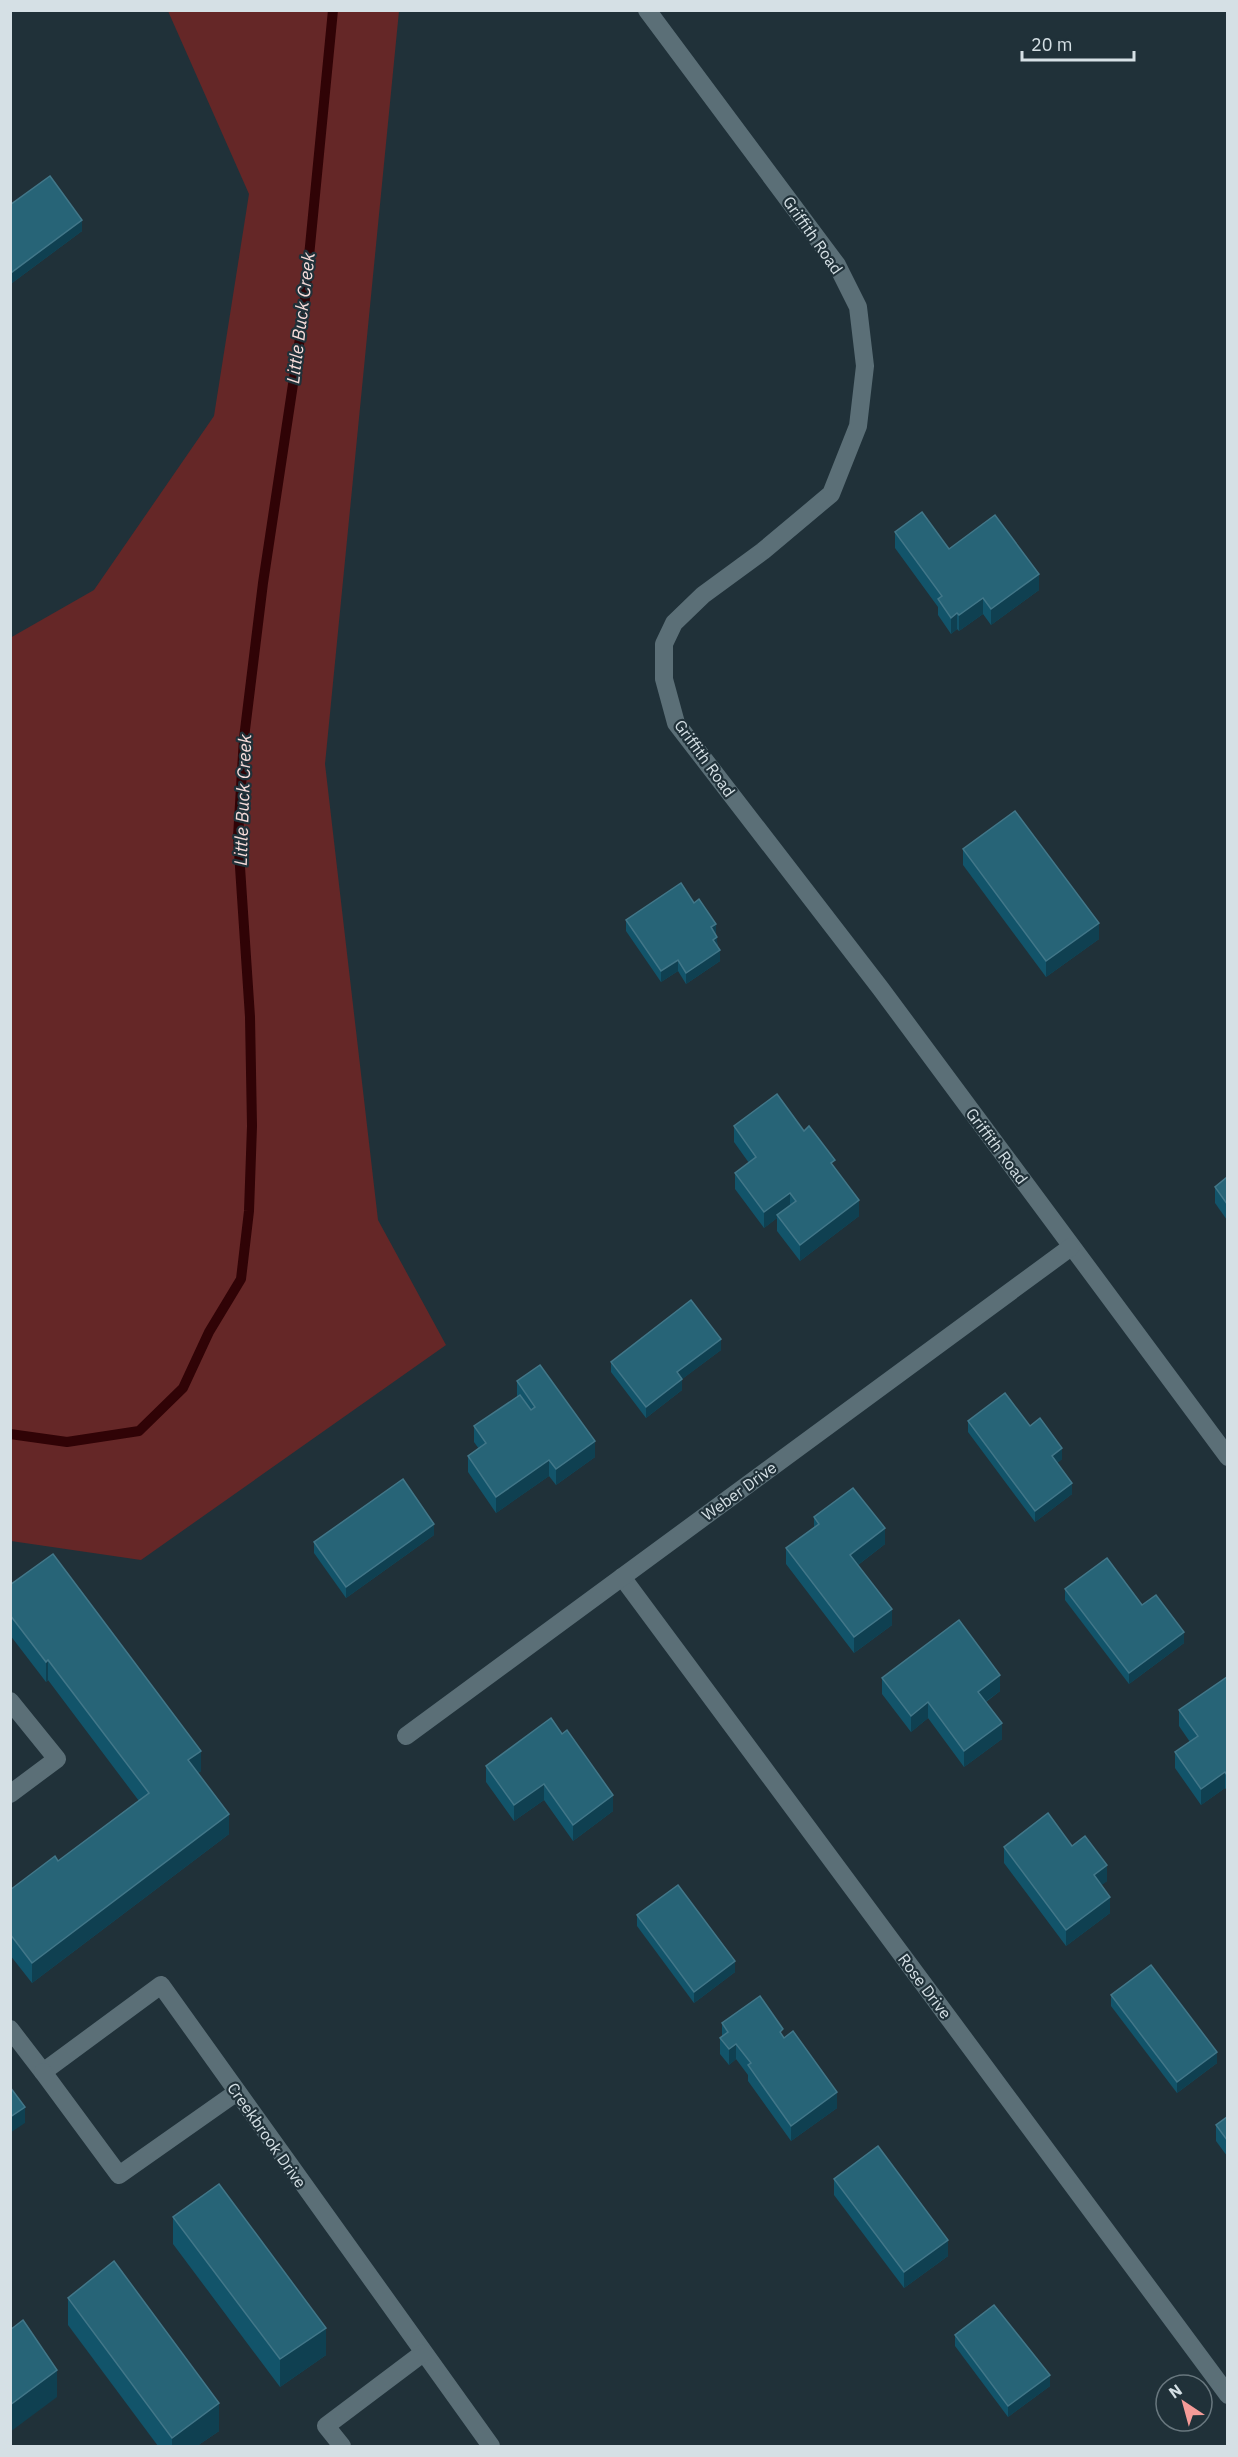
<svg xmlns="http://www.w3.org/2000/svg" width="1238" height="2457" viewBox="0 0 1238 2457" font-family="'IBM Plex Sans',sans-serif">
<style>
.green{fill:#652727}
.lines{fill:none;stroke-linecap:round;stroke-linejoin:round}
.stream{stroke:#300306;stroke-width:10}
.minor{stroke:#5b6f77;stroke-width:18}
.wall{fill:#12546a}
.shaded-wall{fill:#0f4051}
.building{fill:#276477;stroke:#427789;stroke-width:1.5}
.labels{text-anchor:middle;stroke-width:4.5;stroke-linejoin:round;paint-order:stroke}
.street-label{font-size:16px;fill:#d5e0e5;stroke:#203139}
.water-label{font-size:18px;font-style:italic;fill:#f7dcda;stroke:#203139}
</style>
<rect width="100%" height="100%" fill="#203139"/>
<path class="green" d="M168,11H399L325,764L378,1220L446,1345L141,1560L11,1541L10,638L94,590L214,416L249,194Z"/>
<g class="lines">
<path class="stream" d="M10,1434L67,1442L139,1431L183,1388L209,1332L241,1279L249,1211L252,1126L250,1017L238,837L244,738L263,583L303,318L333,10"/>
<g class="minor">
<path d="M647,10L837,265L858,307L865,366L858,426L831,494L763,551L703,595L674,623L664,644V679L676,723L881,989L1228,1457"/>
<path d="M622,1577L1228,2395"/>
<path d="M10,1701L57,1759L10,1794"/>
<path d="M406,1736L1071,1247"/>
<path d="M10,2029L43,2072L161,1985L491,2446"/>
<path d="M43,2072L119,2175L237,2092"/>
<path d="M342,2446L326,2426L423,2353"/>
</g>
</g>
<g class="wall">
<path d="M10,205L82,231L12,283L10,281Z"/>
<path d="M895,532L949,549L1039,590L991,625L983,614L959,631L957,629L951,634L938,615V607L895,548Z"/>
<path d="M963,849L1099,939L1046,977L963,865Z"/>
<path d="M626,920L716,935L720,961L686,984L678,971L661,982L626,931Z"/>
<path d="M734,1126L804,1131L835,1168L859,1216L800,1261L777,1231V1218L764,1228L735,1189V1173L749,1163L734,1142Z"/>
<path d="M1227,1177V1220L1215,1203V1187Z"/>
<path d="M721,1350L682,1379V1390L646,1418L611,1372V1362Z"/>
<path d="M517,1381L595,1457L556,1485L549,1476L496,1513L468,1472V1456L479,1449L474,1442V1426L517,1397Z"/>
<path d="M968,1421L1030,1426L1062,1459L1057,1463L1072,1494L1035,1522L968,1432Z"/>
<path d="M814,1517L885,1544L858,1565L892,1625L854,1653L786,1564V1548L814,1527Z"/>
<path d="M434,1535L346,1598L314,1553V1542Z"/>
<path d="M10,1585L201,1771L198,1773L229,1834L32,1983L10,1955V1890L58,1861L139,1801L48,1680L46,1682L10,1635Z"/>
<path d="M1065,1589L1142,1605L1184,1643L1129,1684L1065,1600Z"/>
<path d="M1227,1677V1791L1225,1788L1201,1805L1175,1768V1752L1190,1742L1179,1726V1710Z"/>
<path d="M882,1678L1000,1691L986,1702L1002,1739L964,1767L928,1718L911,1732L882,1694Z"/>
<path d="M551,1718L613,1811L573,1841L544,1800L514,1821L486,1782V1766Z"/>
<path d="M1004,1847L1107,1881L1101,1885L1110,1913L1066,1946L1004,1863Z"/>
<path d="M637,1915L735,1972L694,2003L637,1926Z"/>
<path d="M1111,1995L1217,2063L1177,2093L1111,2006Z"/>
<path d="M722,2023L783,2036L837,2108L791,2141L748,2081V2075L736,2059L729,2065L720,2054V2038L722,2036Z"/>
<path d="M1227,2117V2156L1216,2141V2125Z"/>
<path d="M834,2179L948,2256L904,2288L834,2195Z"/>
<path d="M173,2217L326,2355L280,2387L173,2244Z"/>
<path d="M68,2298L219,2431L197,2446H158L68,2325Z"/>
<path d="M955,2335L1050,2386L1008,2417L955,2346Z"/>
</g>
<g class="shaded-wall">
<path d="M82,220V231L12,283V272Z"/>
<path d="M1039,574V590L991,625V609Z"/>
<path d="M983,598V614L959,631V615Z"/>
<path d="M957,613V629L951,634V618Z"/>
<path d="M1099,923V939L1046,977V961Z"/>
<path d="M716,924V935L711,927Z"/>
<path d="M717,937V948L713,940Z"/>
<path d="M720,950V961L686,984V973Z"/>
<path d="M678,960V971L661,982V971Z"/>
<path d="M790,1193V1209L777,1215V1218L764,1228V1212Z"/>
<path d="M859,1200V1216L800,1261V1245Z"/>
<path d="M721,1339V1350L677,1383V1372Z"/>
<path d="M682,1379V1390L646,1418V1407Z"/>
<path d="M595,1441V1457L556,1485V1469Z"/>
<path d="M1062,1448V1459L1052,1467V1456Z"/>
<path d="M549,1460V1476L496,1513V1497Z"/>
<path d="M1072,1483V1494L1035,1522V1511Z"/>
<path d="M434,1524V1535L346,1598V1587Z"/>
<path d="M885,1528V1544L850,1571V1555Z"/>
<path d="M892,1609V1625L854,1653V1637Z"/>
<path d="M1184,1632V1643L1129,1684V1673Z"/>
<path d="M48,1660V1680L46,1682V1662Z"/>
<path d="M1000,1675V1691L978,1707V1692Z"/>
<path d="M928,1702V1718L911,1732V1716Z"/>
<path d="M1002,1723V1739L964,1767V1751Z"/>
<path d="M201,1751V1771L188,1780V1760Z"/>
<path d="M1225,1772V1788L1201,1805V1789Z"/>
<path d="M544,1784V1800L514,1821V1805Z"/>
<path d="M613,1795V1811L573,1841V1825Z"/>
<path d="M229,1814V1834L32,1983V1963Z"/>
<path d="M1107,1865V1881L1094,1891V1875Z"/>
<path d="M1110,1897V1913L1066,1946V1930Z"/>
<path d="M735,1961V1972L694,2003V1992Z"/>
<path d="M736,2044V2059L729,2065V2049Z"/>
<path d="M1217,2052V2063L1177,2093V2082Z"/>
<path d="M837,2092V2108L791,2141V2126Z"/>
<path d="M25,2107V2123L10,2133V2117Z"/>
<path d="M948,2240V2256L904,2288V2272Z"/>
<path d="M326,2328V2355L280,2387V2359Z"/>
<path d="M57,2370V2397L10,2432V2405Z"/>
<path d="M1050,2375V2386L1008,2417V2406Z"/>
<path d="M219,2403V2431L197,2446H172V2438Z"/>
</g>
<g class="building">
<path d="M50,176L82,220L12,272L10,271V205Z"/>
<path d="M922,512L949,549L995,515L1039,574L991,609L983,598L959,615L957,613L951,618L938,599L942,596L895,532Z"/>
<path d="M1015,811L1099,923L1046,961L963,849Z"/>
<path d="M681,883L694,903L699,899L716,924L711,927L717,937L713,940L720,950L686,973L678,960L661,971L626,920Z"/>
<path d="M777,1094L804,1131L809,1126L835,1160L831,1163L859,1200L800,1245L777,1215L796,1201L790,1193L764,1212L735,1173L756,1157L734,1126Z"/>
<path d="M1227,1177V1204L1215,1187Z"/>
<path d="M691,1300L721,1339L677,1372L682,1379L646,1407L611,1362Z"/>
<path d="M540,1365L595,1441L556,1469L549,1460L496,1497L468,1456L486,1443L474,1426L520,1395L531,1410L535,1407L517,1381Z"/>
<path d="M1005,1393L1030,1426L1040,1418L1062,1448L1052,1456L1072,1483L1035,1511L968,1421Z"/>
<path d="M403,1479L434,1524L346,1587L314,1542Z"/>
<path d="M853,1488L885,1528L850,1555L892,1609L854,1637L786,1548L819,1524L814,1517Z"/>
<path d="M53,1554L201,1751L188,1760L229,1814L32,1963L10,1934V1890L55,1856L58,1861L149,1793L48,1660L46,1662L10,1615V1585Z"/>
<path d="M1107,1558L1142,1605L1156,1595L1184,1632L1129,1673L1065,1589Z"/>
<path d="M959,1620L1000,1675L978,1692L1002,1723L964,1751L928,1702L911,1716L882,1678Z"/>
<path d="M1227,1677V1775L1225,1772L1201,1789L1175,1752L1198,1736L1179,1710Z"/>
<path d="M551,1718L562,1734L567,1730L613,1795L573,1825L544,1784L514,1805L486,1766Z"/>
<path d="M1048,1813L1072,1846L1085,1836L1107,1865L1094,1875L1110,1897L1066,1930L1004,1847Z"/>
<path d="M678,1885L735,1961L694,1992L637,1915Z"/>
<path d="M1151,1965L1217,2052L1177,2082L1111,1995Z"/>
<path d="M760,1996L783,2029L780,2032L784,2038L793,2031L837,2092L791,2126L748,2065L751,2063L736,2044L729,2049L720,2038L728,2032L722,2023Z"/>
<path d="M10,2087L25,2107L10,2117Z"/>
<path d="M1227,2117V2140L1216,2125Z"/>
<path d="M878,2146L948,2240L904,2272L834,2179Z"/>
<path d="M219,2184L326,2328L280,2359L173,2217Z"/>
<path d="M114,2261L219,2403L172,2438L68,2298Z"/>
<path d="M994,2305L1050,2375L1008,2406L955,2335Z"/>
<path d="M23,2320L57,2370L10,2405V2330Z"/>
</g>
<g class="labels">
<g class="street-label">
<text transform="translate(813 235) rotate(55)" y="6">Griffith Road</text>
<text transform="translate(705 758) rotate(54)" y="6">Griffith Road</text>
<text transform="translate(997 1146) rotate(53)" y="6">Griffith Road</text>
<text transform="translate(739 1491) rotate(-36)" y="6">Weber Drive</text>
<text transform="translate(925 1986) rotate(53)" y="6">Rose Drive</text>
<text transform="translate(267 2135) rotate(55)" y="6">Creekbrook Drive</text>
</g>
<g class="water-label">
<text transform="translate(301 318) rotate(-83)" y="6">Little Buck Creek</text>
<text transform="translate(243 800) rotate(-88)" y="6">Little Buck Creek</text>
</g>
</g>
<rect width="1238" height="2457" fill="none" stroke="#d5e0e5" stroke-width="24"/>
<g transform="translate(1184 2403) rotate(324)"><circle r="28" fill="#203139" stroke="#68777e" stroke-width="1.5"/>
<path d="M0-4.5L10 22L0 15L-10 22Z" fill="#f59b98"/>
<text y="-9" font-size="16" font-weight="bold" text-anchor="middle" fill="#d5e0e5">N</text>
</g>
<path d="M1022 51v9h112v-9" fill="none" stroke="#d5e0e5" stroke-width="3"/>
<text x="1031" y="51" font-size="18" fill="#d5e0e5" stroke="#203139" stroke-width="4.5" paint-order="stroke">20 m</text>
</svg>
